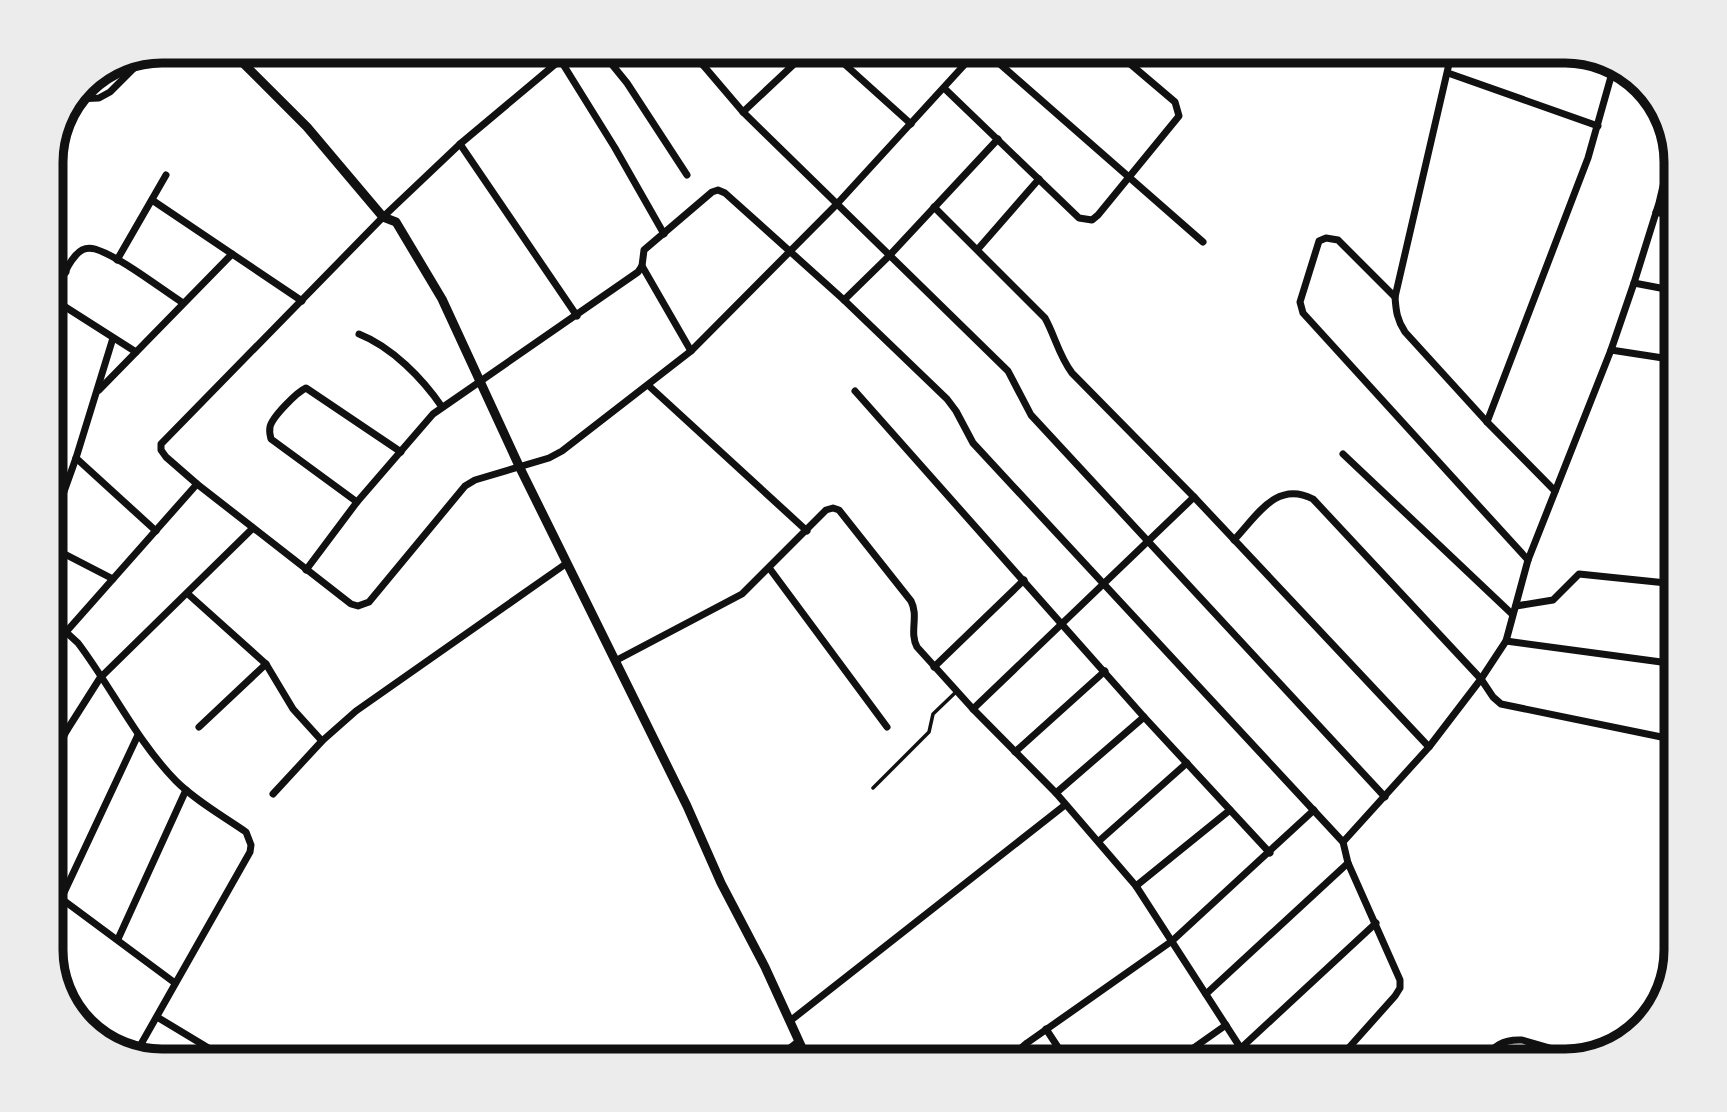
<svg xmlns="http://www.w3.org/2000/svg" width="1727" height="1112" viewBox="0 0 1727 1112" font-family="'Nunito Sans',sans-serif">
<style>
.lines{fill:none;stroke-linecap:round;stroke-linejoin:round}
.service{stroke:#111;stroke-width:3.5}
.minor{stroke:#111;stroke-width:7}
.tertiary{stroke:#111;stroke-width:9}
.rim{fill:none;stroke:#111;stroke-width:9}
</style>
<rect width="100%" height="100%" fill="#fff"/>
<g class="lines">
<path class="service" d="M873,788L929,732L933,714L957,691"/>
<g class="minor">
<path d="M571,51L460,144L383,217L161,444V450L166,457L197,484L351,604L358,606L369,602L465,486L475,480L549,458L562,451L691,351L836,205L977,51"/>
<path d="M601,51L627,83L687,175"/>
<path d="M691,51L743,112L1008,371L1031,415L1385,797"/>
<path d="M830,51L911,124"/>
<path d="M985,51L1203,242"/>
<path d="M1452,51L1395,297C1396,311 1397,320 1405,332L1487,422L1555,491"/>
<path d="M1592,59L1614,67"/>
<path d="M561,61L615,148L664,234"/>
<path d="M703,65L714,51"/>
<path d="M1448,73L1598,126"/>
<path d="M944,88L1079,218L1092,220L1098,215L1179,116L1175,102L1115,51"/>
<path d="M76,99L99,98L110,92L144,58"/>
<path d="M743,112L808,51"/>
<path d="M460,144L577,316"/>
<path d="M152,200L302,301"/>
<path d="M934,207L1045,318C1055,336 1059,356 1072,373L1194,497L1429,747"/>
<path d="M1656,212L1676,217"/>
<path d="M978,249L1039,179"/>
<path d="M117,260L166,175"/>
<path d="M51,264L66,272"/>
<path d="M642,266L691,351"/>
<path d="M1634,283L1676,291"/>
<path d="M1395,297L1338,240L1326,238L1319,241L1300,302L1303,313L1528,560"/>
<path d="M844,300L889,256L998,139"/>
<path d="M56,301L136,352"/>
<path d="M51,315C57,296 62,270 76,255C81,249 88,247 95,249C119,256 161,289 183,303"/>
<path d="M359,334C392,347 423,379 442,407"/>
<path d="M1611,350L1676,360"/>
<path d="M649,386L807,531"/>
<path d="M99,390L232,254"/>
<path d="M855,391L1144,717L1270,853"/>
<path d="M1487,422L1588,158L1614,66"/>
<path d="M1343,454L1512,614"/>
<path d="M76,458L156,531"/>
<path d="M357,502L271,439C270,435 269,432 270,427C272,417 297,392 306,388L401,452"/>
<path d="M51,528L76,458L113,338"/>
<path d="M1234,540C1257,516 1276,480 1313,499L1481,679L1493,697L1501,704L1676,740"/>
<path d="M51,547L113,579"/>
<path d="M770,569L887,727"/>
<path d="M306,570L357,502L433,414L638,272L642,266L644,250L712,192L718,190L725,193L844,300L947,399L956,411L973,443L1343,842L1348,863L1400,980V988L1395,996L1337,1061"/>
<path d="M188,594L266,664L293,709L322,741"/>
<path d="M1516,606L1553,600L1579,574L1676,584"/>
<path d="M51,624L66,632L78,643C112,688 136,740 176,781C196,801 223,816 246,832L251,845L250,852L136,1053"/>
<path d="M66,632L197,484"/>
<path d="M1506,641L1676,664"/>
<path d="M615,661L742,594L826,510L833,508L839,510L911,601C919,616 909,632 917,647L973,709L1056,793L1136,886L1249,1061"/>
<path d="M934,667L1024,580"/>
<path d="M973,709L1194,497"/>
<path d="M51,721L67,730"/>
<path d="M199,727L266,664"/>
<path d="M1015,752L1105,671"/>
<path d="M51,761L67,730L100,678L252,529"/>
<path d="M1056,793L1144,717"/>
<path d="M273,794L322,741L356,711L567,563"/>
<path d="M1099,841L1187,763"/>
<path d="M1343,842L1429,747L1481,679L1506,641L1528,560L1611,350L1634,283L1659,203L1673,144"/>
<path d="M1136,886L1230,810"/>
<path d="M51,891L175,983"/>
<path d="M61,899L138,735"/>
<path d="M118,939L186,790"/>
<path d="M1206,994L1348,863"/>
<path d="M157,1017L230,1061"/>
<path d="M790,1021L1065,805"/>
<path d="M1046,1029L1067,1061"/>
<path d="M1241,1048L1376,923"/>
<path d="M773,1061L799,1041"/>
<path d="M1006,1061L1027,1043L1172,941L1314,810"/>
<path d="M1175,1061L1226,1025"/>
<path d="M1483,1061C1493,1046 1503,1039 1522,1040L1581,1057"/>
</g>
<path class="tertiary" d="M231,51L307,127L383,217L396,222L442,299L520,468L687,806L721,883L765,967L808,1061"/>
</g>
<path d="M0 0H1727V1112H0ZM162 63H1565A99 99 0 0 1 1664 162V950A99 99 0 0 1 1565 1049H162A99 99 0 0 1 63 950V162A99 99 0 0 1 162 63Z" fill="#ececec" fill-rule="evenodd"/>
<path class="rim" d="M162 63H1565A99 99 0 0 1 1664 162V950A99 99 0 0 1 1565 1049H162A99 99 0 0 1 63 950V162A99 99 0 0 1 162 63Z"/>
</svg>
